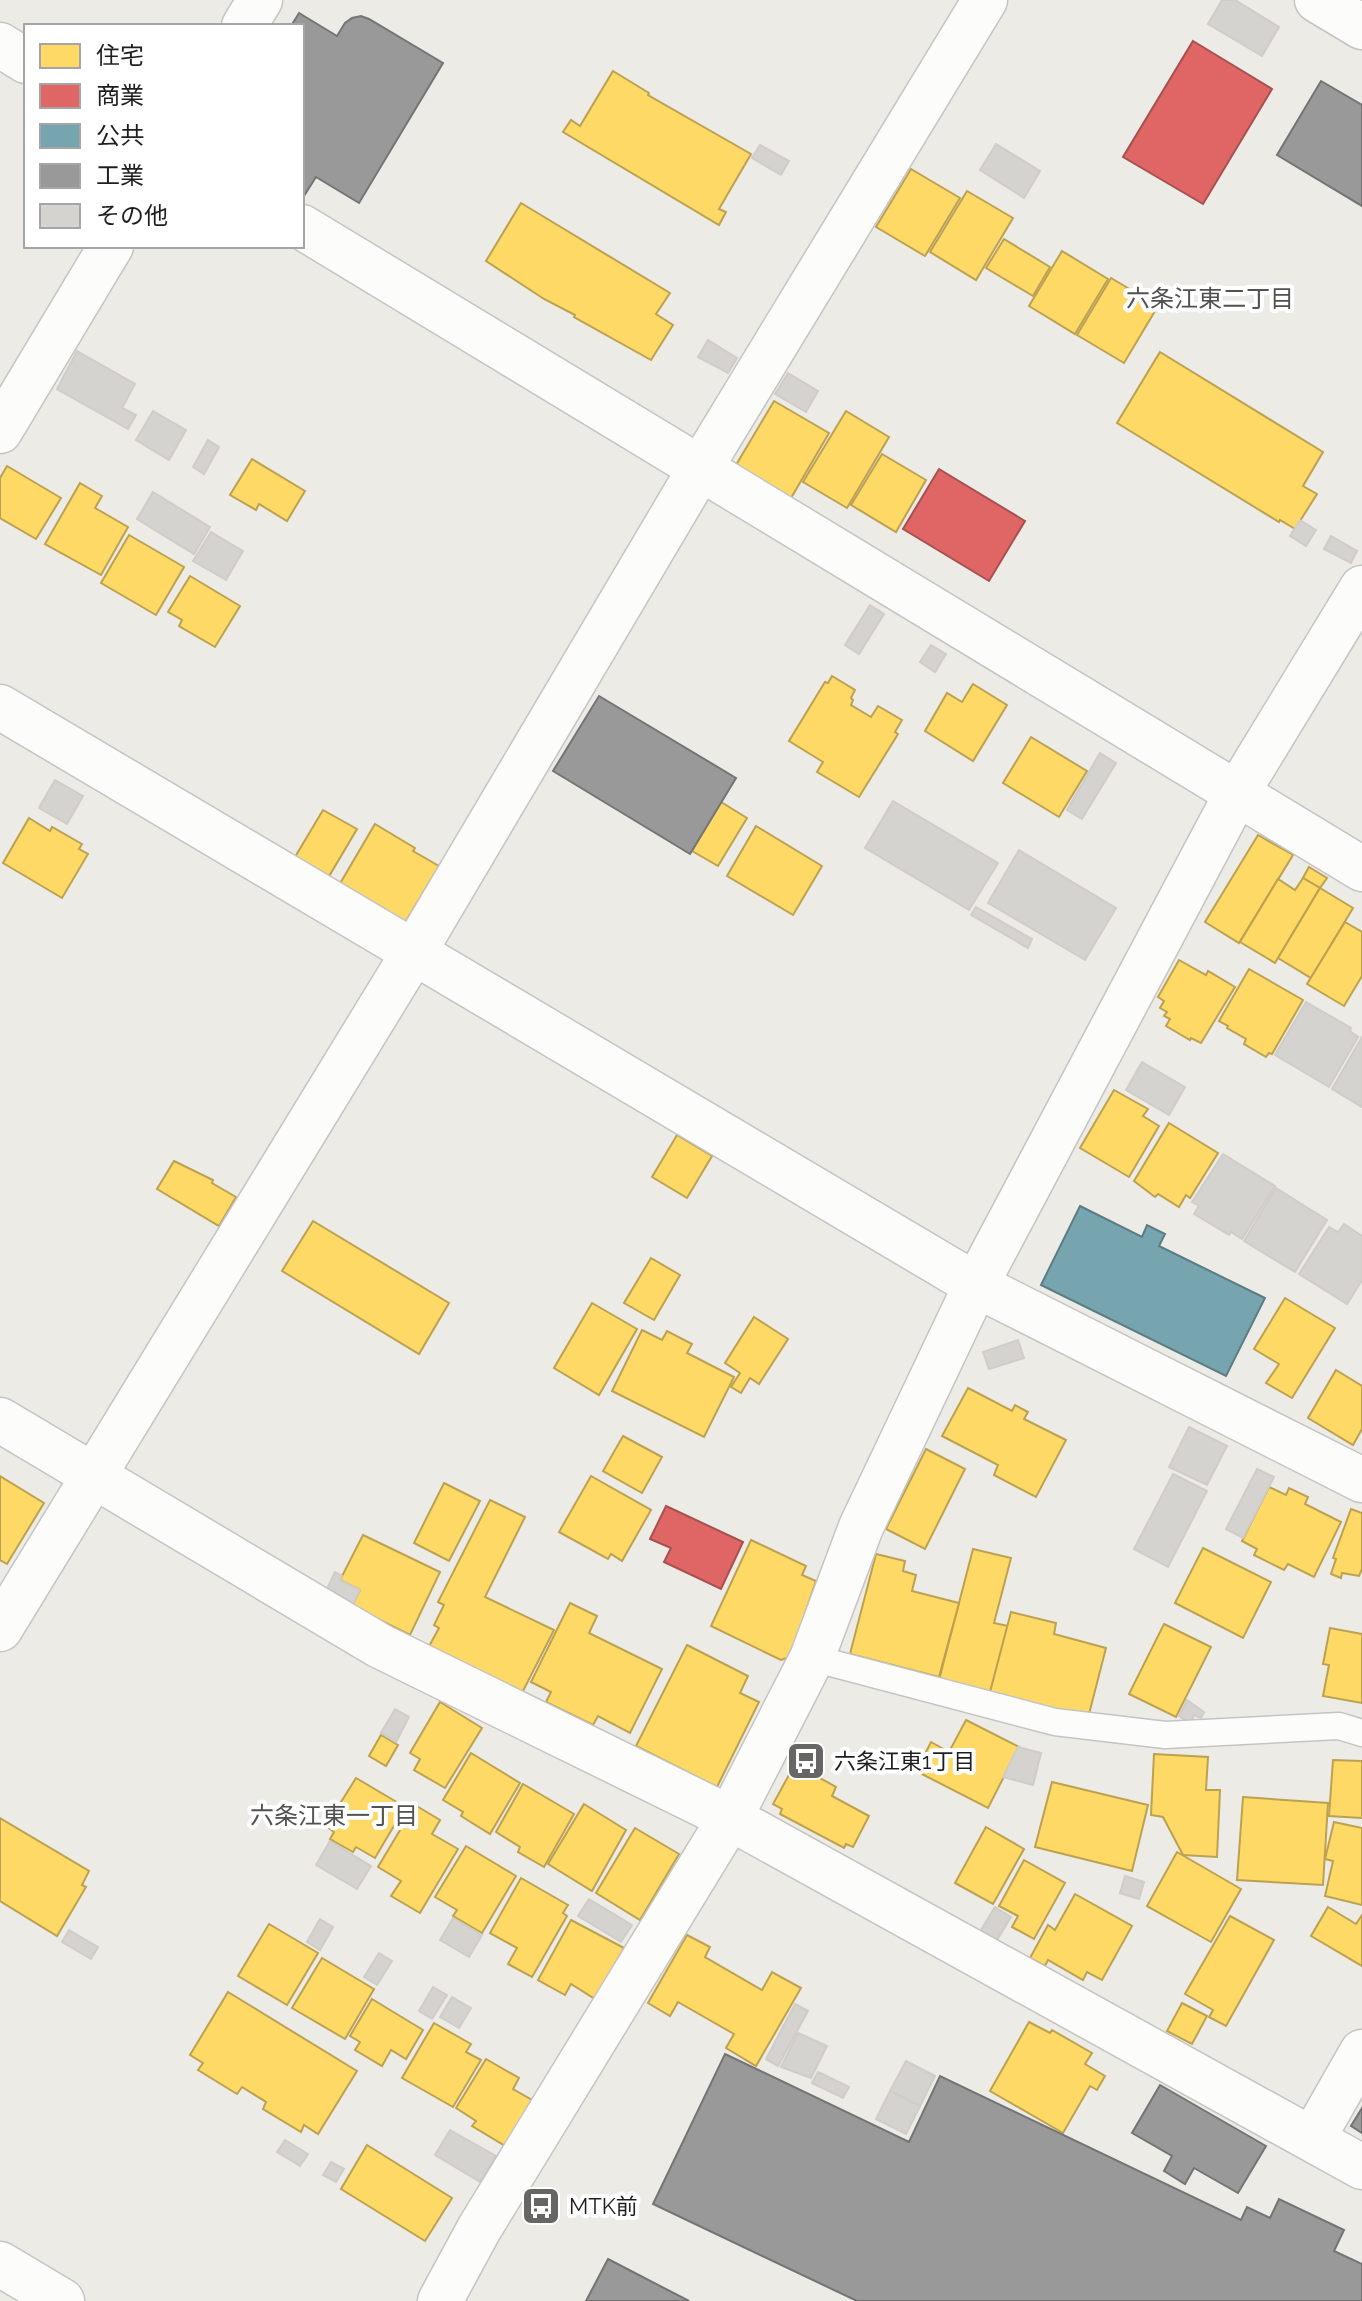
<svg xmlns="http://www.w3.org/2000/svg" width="1362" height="2301" viewBox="0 0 1362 2301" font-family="Raleway,'Noto Sans JP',sans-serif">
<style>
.homes{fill:#ffd966;stroke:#bca150;stroke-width:2}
.shops{fill:#e06666;stroke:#a65050;stroke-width:2}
.public{fill:#76a5af;stroke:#5c7c84;stroke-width:2}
.industry{fill:#999;stroke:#747474;stroke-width:2}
.building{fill:#d5d3cf;stroke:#d0ccc7;stroke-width:2}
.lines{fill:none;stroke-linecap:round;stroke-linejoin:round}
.lane-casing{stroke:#c5c4c2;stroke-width:29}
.street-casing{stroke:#c5c4c2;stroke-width:47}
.lane{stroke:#fcfcfb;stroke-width:26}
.street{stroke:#fcfcfb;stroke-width:44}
.labels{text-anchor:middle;stroke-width:8;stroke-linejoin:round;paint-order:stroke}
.poi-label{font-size:22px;fill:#1e1e1e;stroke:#fff;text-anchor:start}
.neighbourhood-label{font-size:24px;fill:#515151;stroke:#fff}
</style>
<rect width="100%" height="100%" fill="#edebe6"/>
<g class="homes">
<path d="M613,71L649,93L648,95L751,154L719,209L726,212L719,225L563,132L571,120L580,126Z"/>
<path d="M911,169L960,198L925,256L876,227Z"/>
<path d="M967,191L1013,218L976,280L930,252Z"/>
<path d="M521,203L670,293L656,314L673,325L651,360L574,317L575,315L544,299L486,261Z"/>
<path d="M1004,239L1050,267L1033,296L986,268Z"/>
<path d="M1062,251L1108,279L1075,334L1029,306Z"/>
<path d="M1111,278L1158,306L1124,363L1077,335Z"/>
<path d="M1160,352L1323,452L1303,486L1317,494L1295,529L1280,520L1279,522L1117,423Z"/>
<path d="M774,401L829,433L791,498L736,465Z"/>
<path d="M846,411L889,437L847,508L803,482Z"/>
<path d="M882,454L926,480L896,532L851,505Z"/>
<path d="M252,459L305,491L287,521L259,504L256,510L230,495Z"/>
<path d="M7,466L61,498L36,539L0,518V478Z"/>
<path d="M80,483L102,496L95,508L128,527L101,575L45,544Z"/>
<path d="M129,535L184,567L156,615L101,583Z"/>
<path d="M190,576L240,606L215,647L179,626L182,620L168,612Z"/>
<path d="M832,676L855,690L851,698L853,700L851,705L871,717L878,706L902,720L895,732L898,734L859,797L817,772L823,762L789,741L825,682L828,683Z"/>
<path d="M973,684L1007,705L973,761L925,731L947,693L962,702Z"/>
<path d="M1031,737L1087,771L1059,817L1003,783Z"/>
<path d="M721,802L747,818L718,866L692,851Z"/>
<path d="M323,810L357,829L328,878L295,857Z"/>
<path d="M29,818L50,831L52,827L82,844L79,849L88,854L62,898L3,863Z"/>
<path d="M375,824L415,848L413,851L439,866L403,926L338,887Z"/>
<path d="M756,826L822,866L793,915L727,876Z"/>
<path d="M1258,835L1293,855L1239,943L1205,922Z"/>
<path d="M1309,867L1327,878L1320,888L1303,878Z"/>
<path d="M1303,878L1320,888L1275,963L1240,942L1278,879L1295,890Z"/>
<path d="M1320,888L1353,908L1311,978L1278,958Z"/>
<path d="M1345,922L1362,932V976L1344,1006L1307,984Z"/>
<path d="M1179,960L1206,975L1208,971L1235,987L1201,1043L1191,1038L1190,1040L1166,1026L1170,1019L1164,1016L1167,1012L1160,1008L1164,1001L1158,997Z"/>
<path d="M1249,969L1303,1000L1272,1054L1269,1053L1266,1057L1244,1044L1246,1039L1227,1028L1228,1026L1219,1021Z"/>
<path d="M1114,1090L1148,1109L1143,1116L1159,1126L1129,1177L1080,1148Z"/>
<path d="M1169,1123L1218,1153L1190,1198L1186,1195L1179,1207L1158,1194L1155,1197L1134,1181Z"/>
<path d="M677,1135L712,1156L687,1198L652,1177Z"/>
<path d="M174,1161L213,1180L212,1183L236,1197L219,1226L157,1189Z"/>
<path d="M313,1221L449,1303L419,1354L282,1271Z"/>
<path d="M651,1258L680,1275L654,1320L624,1303Z"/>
<path d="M1285,1298L1335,1328L1292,1398L1266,1383L1279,1364L1254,1349Z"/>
<path d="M592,1303L637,1329L599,1395L554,1368Z"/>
<path d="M754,1317L788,1339L759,1384L750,1378L741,1393L731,1387L740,1373L725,1363Z"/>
<path d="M642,1330L662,1340L667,1331L692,1344L687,1353L734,1377L704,1437L612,1391Z"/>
<path d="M1336,1370L1362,1386V1429L1353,1445L1308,1418Z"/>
<path d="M968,1388L1012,1411L1015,1405L1028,1412L1024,1419L1066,1440L1036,1497L994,1475L998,1465L942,1436Z"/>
<path d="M623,1436L662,1457L642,1493L603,1471Z"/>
<path d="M926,1449L965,1469L925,1549L886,1529Z"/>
<path d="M0,1476L44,1503L7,1564L0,1560Z"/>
<path d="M591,1476L651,1510L622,1561L611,1554L608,1559L559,1532Z"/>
<path d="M444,1483L480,1501L449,1561L414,1543Z"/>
<path d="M1269,1487L1286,1495L1289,1488L1308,1497L1305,1504L1341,1522L1314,1577L1288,1564L1284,1570L1254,1555L1257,1549L1242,1541Z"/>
<path d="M490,1500L525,1517L485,1597L554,1630L521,1695L428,1648L439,1628L434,1625L444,1605L438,1602Z"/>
<path d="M1351,1509L1362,1513V1569L1359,1576L1342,1573L1341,1578L1331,1574L1336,1559L1333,1558Z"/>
<path d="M363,1535L440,1572L410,1635L352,1606L360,1590L340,1580Z"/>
<path d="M751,1540L806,1566L802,1575L816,1581L790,1657L781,1660L711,1626Z"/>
<path d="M1203,1548L1271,1582L1243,1638L1175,1603Z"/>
<path d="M973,1549L1011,1558L994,1623L1008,1626L990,1693L939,1680Z"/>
<path d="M876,1554L905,1561L903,1571L916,1575L912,1591L959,1603L939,1677L850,1654Z"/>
<path d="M570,1603L597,1616L589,1633L662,1669L630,1733L598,1716L593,1725L546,1702L551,1692L531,1682Z"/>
<path d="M1011,1612L1056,1623L1054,1634L1106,1648L1088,1718L990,1692Z"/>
<path d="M1164,1624L1211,1647L1176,1717L1129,1694Z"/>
<path d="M1330,1628L1362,1634V1703L1323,1696L1329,1665L1323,1664Z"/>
<path d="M687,1645L748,1676L740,1693L759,1702L717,1787L636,1746Z"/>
<path d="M440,1702L482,1728L445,1788L414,1770L420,1759L410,1753Z"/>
<path d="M966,1720L1019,1747L988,1808L916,1771L931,1742L949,1752Z"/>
<path d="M381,1735L398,1745L386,1766L369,1756Z"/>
<path d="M471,1753L520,1783L490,1834L461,1816L463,1812L443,1800Z"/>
<path d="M1154,1754L1208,1757L1206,1790H1220L1217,1857L1183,1855L1163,1817L1151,1815Z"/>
<path d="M1333,1760L1362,1761V1818L1329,1816Z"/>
<path d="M795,1764L836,1787L832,1796L869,1816L853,1847L846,1844L844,1848L780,1814L782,1809L773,1804Z"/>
<path d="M356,1778L405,1807L375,1858L356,1847L353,1852L330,1839L334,1832L326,1826Z"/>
<path d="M1052,1782L1148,1805L1132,1871L1035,1847Z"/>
<path d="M523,1784L574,1814L544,1867L518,1852L520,1847L496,1832Z"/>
<path d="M1243,1797L1328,1803L1323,1885L1237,1880Z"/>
<path d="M584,1804L626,1830L592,1891L548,1864Z"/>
<path d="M415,1805L440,1820L432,1834L458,1849L420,1913L391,1896L401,1881L378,1867Z"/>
<path d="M0,1818L89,1871L82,1885L86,1887L57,1936L0,1901Z"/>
<path d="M1334,1822L1362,1828V1905L1325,1896L1333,1861L1325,1859Z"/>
<path d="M986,1827L1024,1849L993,1904L955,1883Z"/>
<path d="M635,1828L679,1854L640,1920L596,1893Z"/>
<path d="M466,1846L516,1876L482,1933L453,1916L457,1910L435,1897Z"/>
<path d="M1177,1852L1241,1889L1211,1942L1147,1906Z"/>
<path d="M1024,1860L1065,1883L1034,1939L1012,1927L1018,1916L999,1906Z"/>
<path d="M521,1878L568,1905L563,1913L567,1916L532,1977L508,1964L517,1948L490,1933Z"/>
<path d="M1075,1894L1132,1926L1102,1980L1087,1972L1083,1980L1048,1960L1045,1966L1030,1958L1048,1925L1055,1930Z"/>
<path d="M1328,1907L1356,1924L1362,1915V1966L1311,1936Z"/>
<path d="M1230,1916L1274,1940L1226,2026L1209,2017L1213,2010L1185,1994Z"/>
<path d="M571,1920L624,1948L595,1999L571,1984L565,1995L538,1980Z"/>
<path d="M269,1924L318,1953L287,2005L238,1976Z"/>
<path d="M687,1935L710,1947L705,1957L762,1990L772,1972L801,1988L756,2066L726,2048L734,2034L678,2002L670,2016L648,2003Z"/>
<path d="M322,1958L374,1989L345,2039L292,2008Z"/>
<path d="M228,1992L357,2071L318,2134L304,2125L301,2132L263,2109L266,2102L242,2087L237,2094L198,2070L203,2063L190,2055Z"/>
<path d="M372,1999L423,2030L406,2059L391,2050L382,2066L355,2050L360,2042L350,2036Z"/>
<path d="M1182,2003L1207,2016L1192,2044L1167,2031Z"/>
<path d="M1029,2022L1050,2033L1052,2030L1092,2053L1085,2064L1105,2076L1097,2090L1090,2086L1063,2133L990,2091Z"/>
<path d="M434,2023L471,2044L466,2052L481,2060L453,2107L402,2078Z"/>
<path d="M486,2059L519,2078L513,2089L534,2101L507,2147L472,2126L476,2121L456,2108Z"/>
<path d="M367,2145L452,2198L425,2241L341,2189Z"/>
</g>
<g class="shops">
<path d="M1193,41L1272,89L1203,204L1123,157Z"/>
<path d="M939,469L1025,521L989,581L903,529Z"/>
<path d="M666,1506L743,1542L721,1589L664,1562L671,1548L650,1539Z"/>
</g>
<path class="public" d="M1080,1206L1142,1237L1147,1225L1165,1234L1159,1246L1265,1298L1226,1376L1041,1285Z"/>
<g class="industry">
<path d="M299,13L337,36L345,23L352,18L361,16L369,19L443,63L359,203L316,177L302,199V26H291Z"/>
<path d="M1321,81L1362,105V206L1277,155Z"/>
<path d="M599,696L736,778L690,854L553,771Z"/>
<path d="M725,2054L909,2142L940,2076L1241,2220L1247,2207L1270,2218L1279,2199L1344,2230L1334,2251L1362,2264V2301H857L653,2204Z"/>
<path d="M1160,2085L1266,2146L1238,2193L1194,2168L1185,2184L1164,2171L1172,2156L1132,2133Z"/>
<path d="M1362,2108V2133L1351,2126Z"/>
<path d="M608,2259L689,2301H586Z"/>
</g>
<g class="building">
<path d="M1222,0H1235L1279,27L1262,56L1208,24Z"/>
<path d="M996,144L1040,171L1024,198L980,170Z"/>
<path d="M760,145L789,161L781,175L752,158Z"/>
<path d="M708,340L737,358L728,373L698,357Z"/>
<path d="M77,351L135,384L122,408L136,415L128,429L57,389Z"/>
<path d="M788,373L818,391L806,412L775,394Z"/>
<path d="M153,411L186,430L169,460L136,440Z"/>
<path d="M208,440L219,447L204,474L193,467Z"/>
<path d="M153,492L210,527L194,554L137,519Z"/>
<path d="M1300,520L1316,530L1306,546L1290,536Z"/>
<path d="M211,532L243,551L226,580L193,561Z"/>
<path d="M1331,536L1357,551L1351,563L1324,549Z"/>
<path d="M870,605L884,614L859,654L845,645Z"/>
<path d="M931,645L946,654L935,672L920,662Z"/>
<path d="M1100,753L1116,763L1082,819L1067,810Z"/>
<path d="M55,780L83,796L67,824L39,808Z"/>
<path d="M893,801L998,863L969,910L865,848Z"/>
<path d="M1019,850L1116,908L1085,960L988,903Z"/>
<path d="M976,907L1032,939L1028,948L971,915Z"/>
<path d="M1306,1002L1351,1028L1350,1031L1358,1037L1329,1087L1275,1055Z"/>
<path d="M1362,1037V1107L1332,1089Z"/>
<path d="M1142,1062L1185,1087L1169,1115L1126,1090Z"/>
<path d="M1223,1154L1275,1186L1242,1239L1231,1232L1229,1235L1194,1214L1199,1206L1192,1202Z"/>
<path d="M1276,1188L1327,1220L1295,1272L1244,1241Z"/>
<path d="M1344,1224L1362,1236V1280L1347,1304L1299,1274L1329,1227L1338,1232Z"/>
<path d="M1018,1340L1024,1358L989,1369L983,1352Z"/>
<path d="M1189,1427L1227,1446L1207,1485L1169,1467Z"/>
<path d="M1257,1469L1274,1477L1243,1538L1226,1529Z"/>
<path d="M1173,1474L1207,1491L1168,1567L1134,1549Z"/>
<path d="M335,1572L342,1576L340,1580L360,1590L352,1606L325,1593Z"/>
<path d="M1187,1700L1204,1712L1201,1718L1194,1715L1191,1723L1179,1716Z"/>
<path d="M395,1709L409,1717L396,1742L381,1733Z"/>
<path d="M1018,1747L1041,1753L1033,1785L1003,1777Z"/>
<path d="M330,1841L371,1866L357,1889L316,1865Z"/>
<path d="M1125,1876L1144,1882L1139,1899L1120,1893Z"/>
<path d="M589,1899L632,1925L621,1942L578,1916Z"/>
<path d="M995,1907L1011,1917L997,1940L981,1930Z"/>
<path d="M453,1918L482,1935L469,1957L440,1940Z"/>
<path d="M320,1919L333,1927L320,1950L307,1942Z"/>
<path d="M69,1930L98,1947L91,1959L62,1942Z"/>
<path d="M379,1953L392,1961L377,1985L364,1977Z"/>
<path d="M433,1987L447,1995L432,2019L419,2011Z"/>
<path d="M452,1997L471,2008L459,2028L440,2017Z"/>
<path d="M795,2004L808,2011L778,2066L766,2059Z"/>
<path d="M798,2033L827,2046L811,2078L781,2067Z"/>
<path d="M906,2061L935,2076L920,2106L890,2091Z"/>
<path d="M818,2072L849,2087L843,2098L812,2083Z"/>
<path d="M890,2091L920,2106L906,2134L876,2119Z"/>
<path d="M450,2130L496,2156L480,2182L435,2155Z"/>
<path d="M285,2140L308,2154L300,2166L277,2152Z"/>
<path d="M331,2162L344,2169L336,2182L323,2175Z"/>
</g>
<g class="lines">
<g class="lane-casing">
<path id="lane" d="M812,1658L1055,1722L1165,1735L1339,1726L1362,1733"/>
</g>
<g class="street-casing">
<g id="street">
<path d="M1317,0L1362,27"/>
<path d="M244,26L260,0"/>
<path d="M0,45L26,61"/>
<path d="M302,227L1362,869"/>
<path d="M0,431L111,246"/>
<path d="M0,707L976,1285L1362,1480"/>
<path d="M0,1420L380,1646L730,1818L1362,2167"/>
<path d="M0,1629L414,952L701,467L985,0"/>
<path d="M1313,2138L1362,2052"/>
<path d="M0,2264L62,2301"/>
<path d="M440,2301L479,2229L730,1818L812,1658L861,1527L976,1285L1237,793L1362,588"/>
</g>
</g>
<use href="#lane" class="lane"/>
<use href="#street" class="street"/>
</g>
<defs>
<g id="bus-square" transform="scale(2)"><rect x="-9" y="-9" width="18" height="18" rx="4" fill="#666664" stroke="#fff"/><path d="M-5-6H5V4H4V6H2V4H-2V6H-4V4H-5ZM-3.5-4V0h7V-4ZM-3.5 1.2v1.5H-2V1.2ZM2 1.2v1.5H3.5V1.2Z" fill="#fff"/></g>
</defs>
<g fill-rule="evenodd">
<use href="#bus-square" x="806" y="1761"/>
<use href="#bus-square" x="541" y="2206"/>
</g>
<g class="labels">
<g class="poi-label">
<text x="834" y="1769">六条江東1丁目</text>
<text x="569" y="2214">MTK前</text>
</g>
<g class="neighbourhood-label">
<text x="1210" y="307">六条江東二丁目</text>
<text x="334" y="1824">六条江東一丁目</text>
</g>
</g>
<rect x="24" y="24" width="280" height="224" fill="#ffffff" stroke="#a5a5a5" stroke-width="2"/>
<rect x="40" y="44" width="40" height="24" fill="#ffd966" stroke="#a5a5a5" stroke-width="2"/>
<text x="96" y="64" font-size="24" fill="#1e1e1e">住宅</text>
<rect x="40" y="84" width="40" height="24" fill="#e06666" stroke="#a5a5a5" stroke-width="2"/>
<text x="96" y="104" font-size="24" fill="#1e1e1e">商業</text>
<rect x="40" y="124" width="40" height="24" fill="#76a5af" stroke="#a5a5a5" stroke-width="2"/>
<text x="96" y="144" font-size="24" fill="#1e1e1e">公共</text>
<rect x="40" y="164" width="40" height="24" fill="#999999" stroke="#a5a5a5" stroke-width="2"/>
<text x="96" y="184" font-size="24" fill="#1e1e1e">工業</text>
<rect x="40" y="204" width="40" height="24" fill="#d5d3cf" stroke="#a5a5a5" stroke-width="2"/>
<text x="96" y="224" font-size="24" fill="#1e1e1e">その他</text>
</svg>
